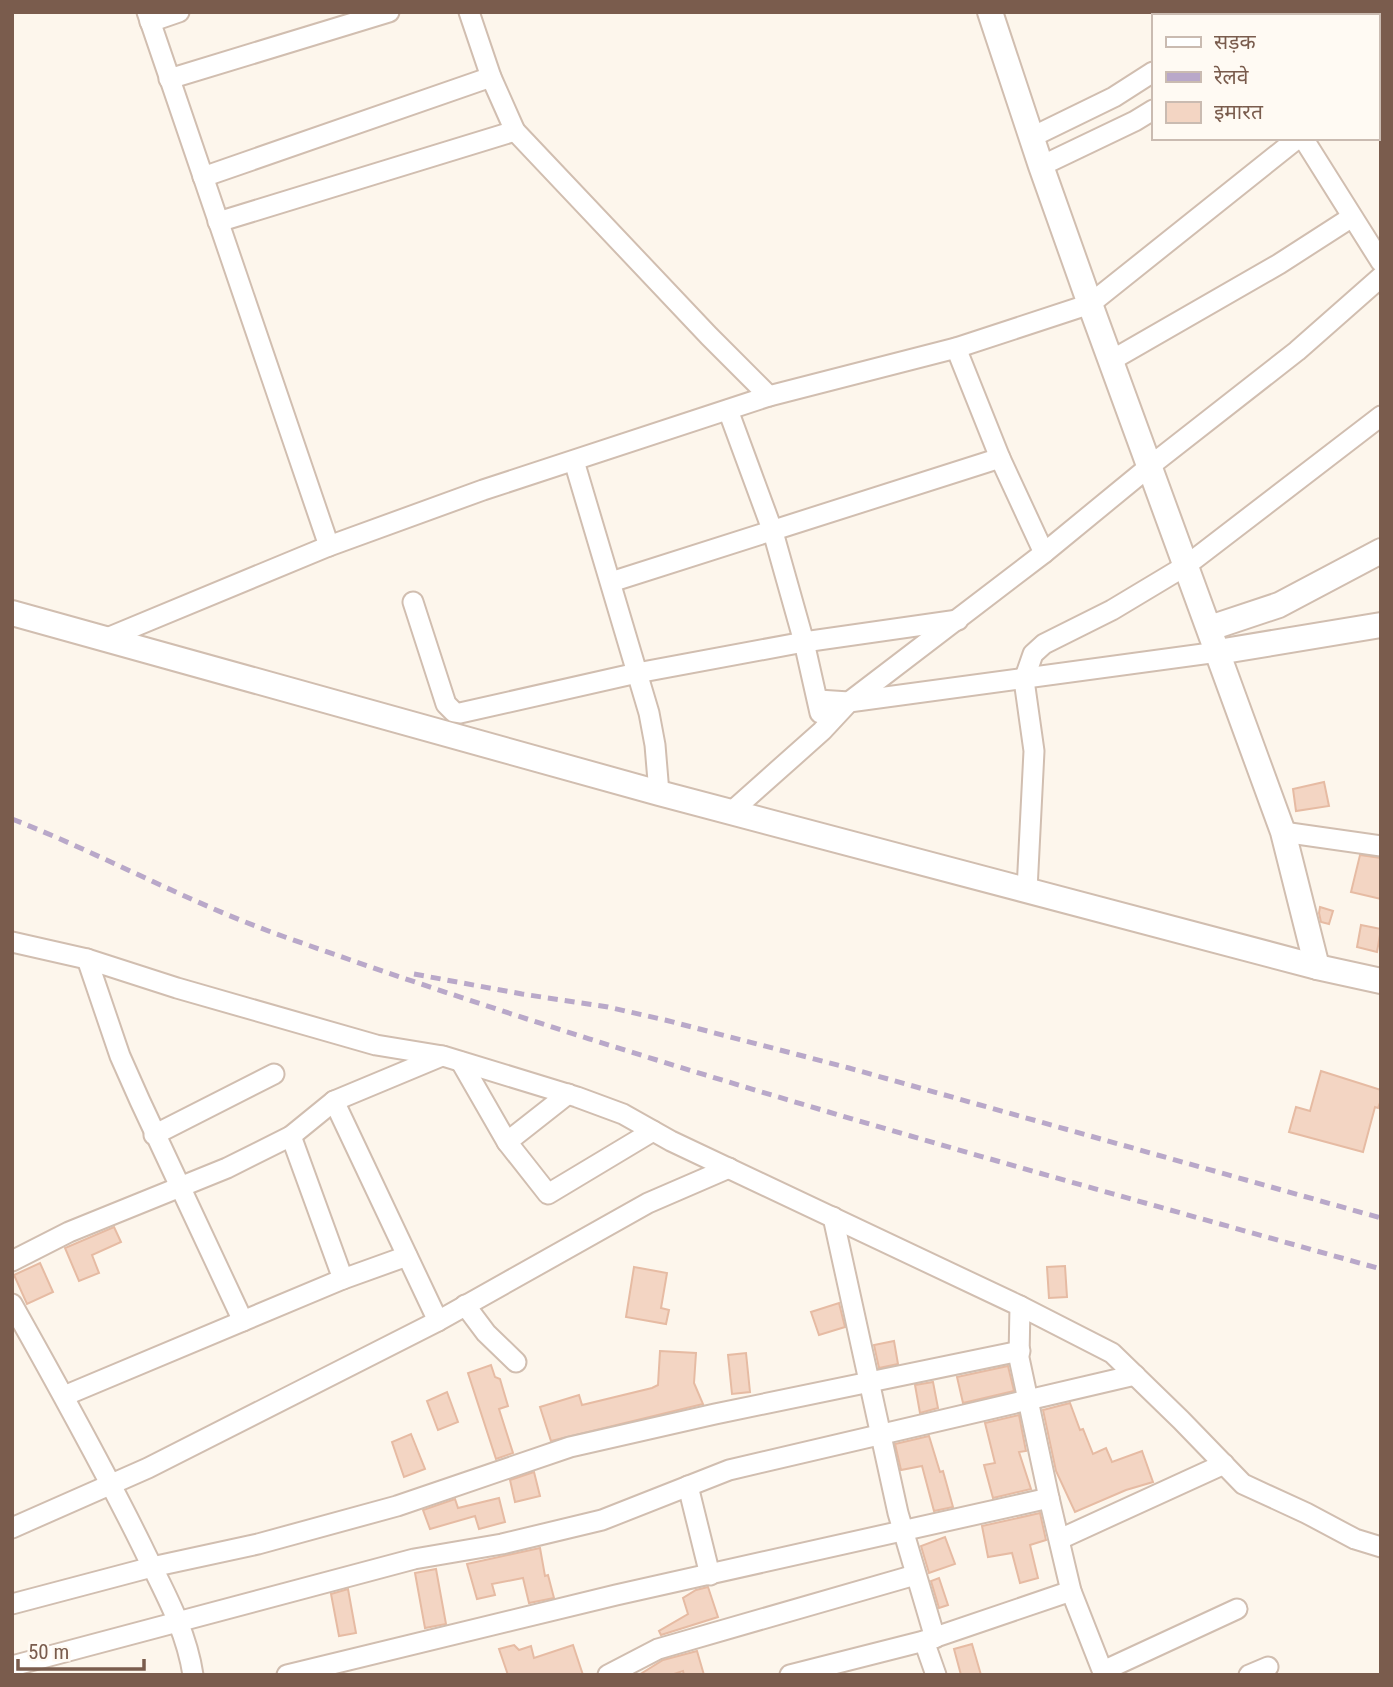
<svg xmlns="http://www.w3.org/2000/svg" width="1393" height="1687" viewBox="0 0 1393 1687" font-family="'Roboto Condensed','Noto Sans Devanagari',sans-serif">
<style>
.building{fill:#f3d5c3;stroke:#e6bba3;stroke-width:2}
.lines{fill:none;stroke-linecap:round;stroke-linejoin:round}
.minor-casing{stroke:#d1beb0;stroke-width:23}
.tertiary-casing{stroke:#d1beb0;stroke-width:28}
.minor{stroke:#fff;stroke-width:19}
.tertiary{stroke:#fff;stroke-width:24}
.rail{stroke:#b9a8c9;stroke-width:5;stroke-dasharray:10 7;stroke-linecap:butt}
</style>
<rect width="100%" height="100%" fill="#fdf6ec"/>
<g class="building">
<path d="M1324,782L1329,806L1296,811L1293,789Z"/>
<path d="M1360,855L1381,858V899L1351,892Z"/>
<path d="M1320,907L1333,911L1329,924L1321,922L1319,913Z"/>
<path d="M1361,925L1381,929L1377,952L1357,947Z"/>
<path d="M1321,1071L1381,1090V1100L1378,1108L1375,1107L1363,1152L1289,1132L1296,1107L1310,1111Z"/>
<path d="M114,1227L121,1242L92,1255L99,1273L79,1281L65,1248Z"/>
<path d="M40,1263L53,1292L27,1304L14,1275Z"/>
<path d="M1065,1266L1067,1297L1049,1298L1047,1267Z"/>
<path d="M634,1267L667,1273L661,1308L669,1310L666,1324L626,1317Z"/>
<path d="M839,1303L845,1327L819,1335L811,1312Z"/>
<path d="M894,1341L898,1364L879,1368L874,1345Z"/>
<path d="M660,1351L696,1353L694,1383L703,1404L551,1441L540,1407L579,1395L582,1405L652,1388L658,1385Z"/>
<path d="M746,1353L750,1392L732,1394L728,1355Z"/>
<path d="M491,1365L495,1377L500,1379L508,1406L499,1409L513,1453L496,1459L468,1373Z"/>
<path d="M1008,1366L1014,1391L963,1403L957,1377Z"/>
<path d="M933,1382L938,1408L920,1413L915,1385Z"/>
<path d="M447,1392L458,1422L438,1430L427,1401Z"/>
<path d="M1070,1403L1080,1430L1083,1429L1093,1454L1106,1448L1112,1462L1142,1451L1153,1482L1126,1490L1075,1512L1056,1471L1043,1410Z"/>
<path d="M1019,1415L1026,1451L1019,1452L1031,1489L993,1498L984,1465L995,1463L985,1423Z"/>
<path d="M411,1434L425,1469L404,1477L392,1442Z"/>
<path d="M929,1436L940,1472L943,1471L953,1507L934,1511L922,1466L901,1470L895,1444Z"/>
<path d="M534,1472L540,1496L515,1502L510,1480Z"/>
<path d="M499,1498L505,1522L479,1529L475,1516L430,1529L423,1510L455,1499L458,1508Z"/>
<path d="M1040,1513L1046,1540L1030,1545L1038,1578L1020,1583L1012,1553L988,1557L982,1526Z"/>
<path d="M945,1537L955,1564L929,1573L921,1546Z"/>
<path d="M540,1548L545,1576L548,1575L554,1598L529,1603L523,1578L492,1584L495,1595L477,1599L467,1564Z"/>
<path d="M436,1569L446,1624L425,1628L415,1573Z"/>
<path d="M939,1578L948,1605L939,1608L931,1581Z"/>
<path d="M708,1587L718,1617L661,1635L659,1631L688,1614L683,1598L696,1590Z"/>
<path d="M348,1589L356,1633L339,1636L331,1594Z"/>
<path d="M972,1644L981,1675H961L954,1649Z"/>
<path d="M514,1645L519,1650L531,1646L534,1658L573,1645L583,1675H508L499,1649Z"/>
<path d="M697,1651L704,1675H684L683,1671L671,1675H639L663,1660Z"/>
</g>
<g class="lines">
<g class="minor-casing">
<g id="minor">
<path d="M147,12L329,546"/>
<path d="M469,12L491,77L515,131L709,336L769,396"/>
<path d="M1212,12L1215,16"/>
<path d="M1239,16L1244,12"/>
<path d="M150,22L179,12"/>
<path d="M1377,72L1381,69"/>
<path d="M169,79L389,12"/>
<path d="M1032,137L1114,97L1153,72"/>
<path d="M1303,138L1381,262"/>
<path d="M1041,166L1135,121L1153,110"/>
<path d="M203,177L491,77"/>
<path d="M218,222L515,131"/>
<path d="M956,348L1000,458L1044,553"/>
<path d="M1112,360L1279,264L1352,217"/>
<path d="M728,410L773,532L804,642L820,713"/>
<path d="M574,461L649,713L655,745L659,793"/>
<path d="M611,582L1000,458"/>
<path d="M413,602L446,704L454,712L460,713L637,673L804,642L958,620"/>
<path d="M107,638L329,546L483,490L769,396L956,348L1090,304L1298,138"/>
<path d="M818,700L849,702L1218,652"/>
<path d="M731,812L822,731L849,702L1044,553L1150,466L1297,351L1381,277"/>
<path d="M1283,832L1381,846"/>
<path d="M1027,890L1034,751L1024,680L1033,654L1044,644L1112,610L1187,565L1381,416"/>
<path d="M12,942L87,959L177,988L376,1045L443,1056L577,1097L623,1114L671,1141L1020,1306L1019,1358L1049,1498L1071,1591L1104,1675"/>
<path d="M87,959L120,1056L140,1101L243,1321"/>
<path d="M461,1062L507,1142"/>
<path d="M568,1094L507,1142L548,1194L653,1131"/>
<path d="M334,1101L438,1321"/>
<path d="M154,1135L274,1074"/>
<path d="M291,1136L343,1279"/>
<path d="M833,1217L898,1513L935,1638"/>
<path d="M12,1261L69,1232L227,1168L291,1136L334,1101L442,1056"/>
<path d="M12,1304C57,1384 101,1463 142,1546C162,1588 186,1628 193,1675"/>
<path d="M465,1305L486,1333L516,1362"/>
<path d="M1020,1306L1112,1353L1181,1420L1243,1484L1306,1513L1355,1539L1381,1547"/>
<path d="M64,1396L343,1279L407,1256"/>
<path d="M688,1486L710,1575"/>
<path d="M12,1528L148,1468L438,1321L648,1203L729,1168"/>
<path d="M1060,1539L1224,1464"/>
<path d="M12,1604L152,1567L258,1544L397,1506L570,1447L715,1414L1020,1351"/>
<path d="M924,1641L936,1675"/>
<path d="M12,1666L414,1559L502,1544L602,1520L729,1470L1135,1375"/>
<path d="M1103,1671L1237,1609"/>
<path d="M287,1675L616,1595L1049,1498"/>
<path d="M608,1675L658,1649L915,1575"/>
<path d="M790,1675L924,1641L1071,1591"/>
<path d="M1249,1675L1268,1667"/>
</g>
</g>
<g class="tertiary-casing">
<g id="tertiary">
<path d="M990,12L1041,166L1090,304L1283,832L1317,967"/>
<path d="M12,613L659,793L1317,967L1381,981"/>
<path d="M1210,628L1279,605L1381,551"/>
<path d="M1218,652L1381,625"/>
</g>
</g>
<use href="#minor" class="minor"/>
<use href="#tertiary" class="tertiary"/>
<g class="rail">
<path d="M12,819C104,855 191,904 285,937C645,1065 1013,1166 1381,1269"/>
<path d="M414,974L522,994L608,1007L665,1020L849,1068L1381,1218"/>
</g>
</g>
<rect width="1393" height="1687" fill="none" stroke="#7a5c4d" stroke-width="28"/>
<rect x="1152" y="14" width="228" height="126" fill="#fffaf3" stroke="#cabbb1" stroke-width="2"/>
<rect x="1166" y="37" width="35" height="10" fill="#ffffff" stroke="#cabbb1" stroke-width="2"/>
<text x="1214" y="49" font-size="21" fill="#7a5c4d">सड़क</text>
<rect x="1166" y="72" width="35" height="10" fill="#b9a8c9" stroke="#cabbb1" stroke-width="2"/>
<text x="1214" y="84" font-size="21" fill="#7a5c4d">रेलवे</text>
<rect x="1166" y="102" width="35" height="21" fill="#f3d5c3" stroke="#cabbb1" stroke-width="2"/>
<text x="1214" y="119" font-size="21" fill="#7a5c4d">इमारत</text>
<path d="M18 1659v10h126v-10" fill="none" stroke="#7a5c4d" stroke-width="3.5"/>
<text x="28" y="1659" font-size="21" fill="#7a5c4d" stroke="#fffaf3" stroke-width="5" paint-order="stroke">50 m</text>
</svg>
